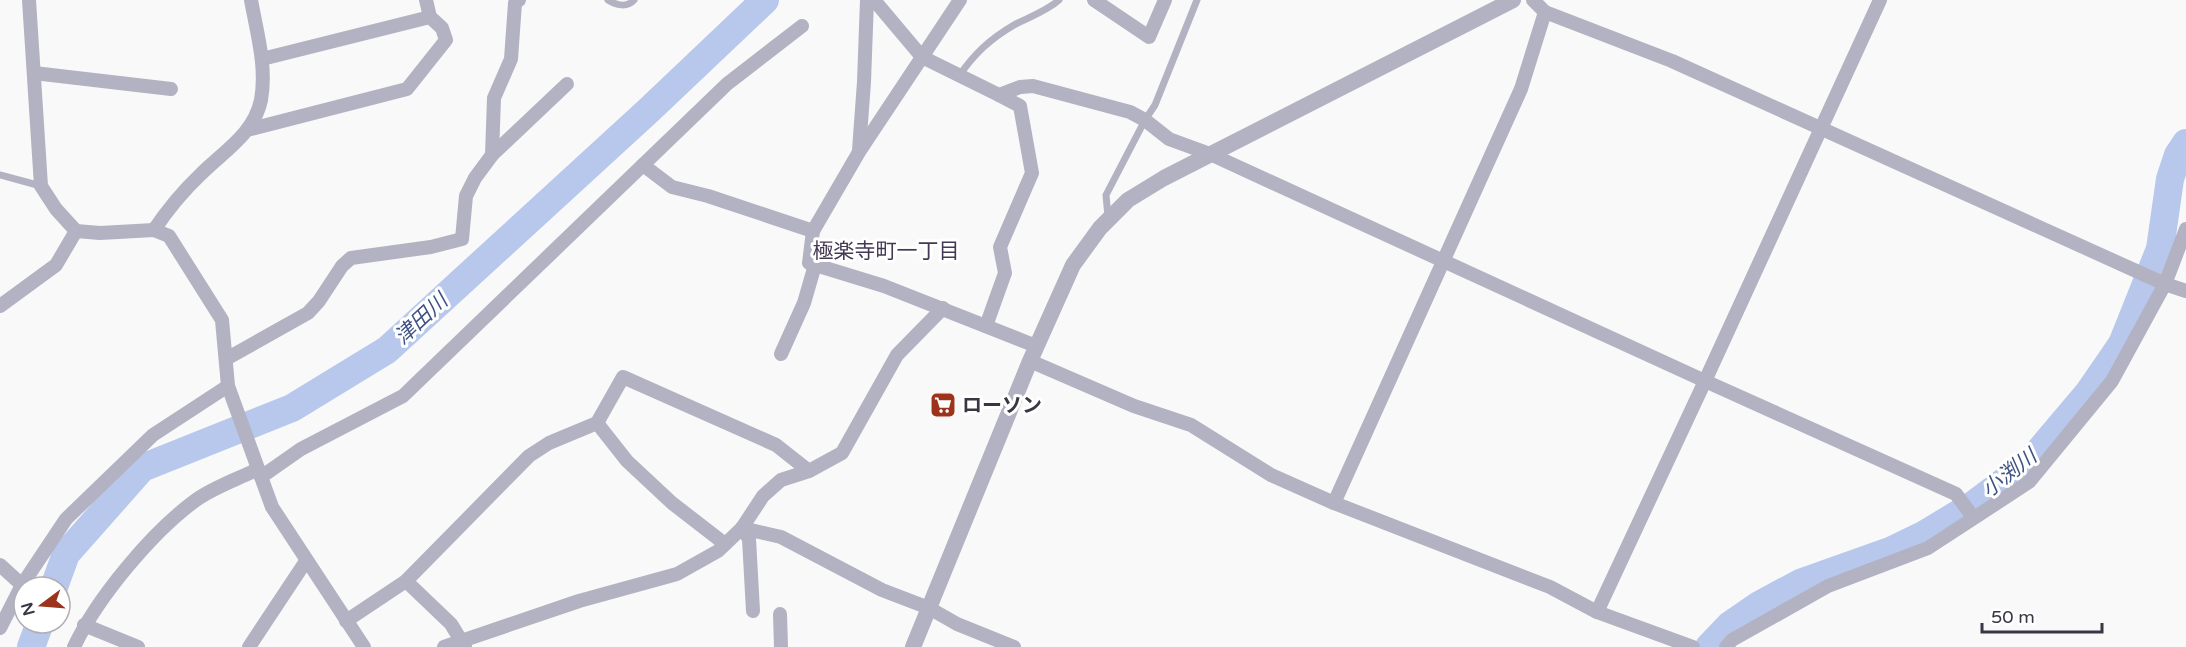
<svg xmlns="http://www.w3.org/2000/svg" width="2186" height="647" viewBox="0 0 2186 647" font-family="'Varela Round','Noto Sans JP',sans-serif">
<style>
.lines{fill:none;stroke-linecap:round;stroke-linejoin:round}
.river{stroke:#b7c8ec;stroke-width:28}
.service{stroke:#b2b2c2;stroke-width:7}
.minor{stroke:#b2b2c2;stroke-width:14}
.tertiary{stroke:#b2b2c2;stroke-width:16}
.labels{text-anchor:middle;stroke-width:6;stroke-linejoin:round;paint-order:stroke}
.poi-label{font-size:20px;font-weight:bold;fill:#3b3643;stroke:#fff;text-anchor:start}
.neighbourhood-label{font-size:21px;fill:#443955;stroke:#fff}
.water-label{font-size:21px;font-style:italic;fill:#3e5383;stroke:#fff}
</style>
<rect width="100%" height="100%" fill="#f9f9f9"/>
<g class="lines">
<g class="river">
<path d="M54,587L66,554L142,468L292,408L387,350L648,111L765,0"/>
<path d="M31,647L40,623"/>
<path d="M1709,647L1730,625L1759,605L1800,583L1890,551L1925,534L1973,505L2029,463L2089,392L2122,344L2160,249L2170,179L2178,155L2186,143"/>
</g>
<g class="service">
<path d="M608,0C616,5 627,8 634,0"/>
<path d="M959,76C974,54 990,39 1014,25C1029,17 1047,11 1059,0"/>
<path d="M0,175L41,186"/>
<path d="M1108,217L1106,195L1145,120L1155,105L1197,0"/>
</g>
<g class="minor">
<path d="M29,0L41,186L56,209L76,231L100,233L154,230L169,236L222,320L228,386L272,507L364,647"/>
<path d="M874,0L922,57L999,95L1020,87L1033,86L1130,112L1145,120L1169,139L1210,154L1705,381L1956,494L1973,517"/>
<path d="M960,0L859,152L813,231L809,263L884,286L1036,346"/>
<path d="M1094,0L1149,37L1165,0"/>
<path d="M1533,0L1545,12L1672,61L2165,284L2186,291"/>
<path d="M262,59L430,17"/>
<path d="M34,73L171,89"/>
<path d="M251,129L407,89L446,40L442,28L430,17L426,0"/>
<path d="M859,150L864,82L867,0"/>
<path d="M492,155L567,84"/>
<path d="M643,165L672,187L708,196L813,231"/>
<path d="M154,230C168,209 183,191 201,174C224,151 254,134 261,100C267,67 257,33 251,0"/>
<path d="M0,306L56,265L76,231"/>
<path d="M986,326L1005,273L1000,247L1032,173L1020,106L999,95"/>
<path d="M781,354L804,303L815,265"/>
<path d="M226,359L308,313L319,301L342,266L351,258L431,247L462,239L466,196L475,178L492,155L494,98L511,59L515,3L519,0"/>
<path d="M1030,361L1134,406L1191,425L1271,475L1334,503L1550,587L1597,612L1693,647"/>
<path d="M597,423L627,461L672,503L725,544"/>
<path d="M261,477L301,449L403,396L727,84L802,26"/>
<path d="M1334,503L1521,89L1545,12"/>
<path d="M742,528L781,537L882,590L929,608L957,624L1014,647"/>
<path d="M742,528L749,539L753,611"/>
<path d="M0,565L22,585"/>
<path d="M406,581L451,624L465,647"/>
<path d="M1597,612L1705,381L1880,0"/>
<path d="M780,614L781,647"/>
<path d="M346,621L406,581L529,456L549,443L597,423L623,377L776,445L809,471"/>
<path d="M84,625L138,647"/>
<path d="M0,628L22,585L66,519L153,435L228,386"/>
<path d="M74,647C97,598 152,532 196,500C214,487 238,479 258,469"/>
<path d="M249,647L306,561"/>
<path d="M444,647L579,601L677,574L718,551L742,528L763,496L781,480L809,471L842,453L897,355L943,308"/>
<path d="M1726,647L1732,640L1828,586L1928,548L2029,482L2112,381L2165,284L2186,229"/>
</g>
<path class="tertiary" d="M913,647L1030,361L1073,265L1100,228L1128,200L1164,178L1513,0"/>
</g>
<defs>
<g id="supermarket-square" transform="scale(1.35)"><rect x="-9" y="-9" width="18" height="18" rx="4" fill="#9c341c" stroke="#fff"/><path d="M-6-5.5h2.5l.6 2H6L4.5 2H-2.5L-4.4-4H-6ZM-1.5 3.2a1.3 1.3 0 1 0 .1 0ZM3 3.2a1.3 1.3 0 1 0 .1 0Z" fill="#fff"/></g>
</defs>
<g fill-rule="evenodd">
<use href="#supermarket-square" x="943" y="405"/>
</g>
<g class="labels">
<g class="poi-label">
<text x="962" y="412">ローソン</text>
</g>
<g class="neighbourhood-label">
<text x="886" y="258">極楽寺町一丁目</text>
</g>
<g class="water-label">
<text transform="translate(421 319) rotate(-43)" y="7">津田川</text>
<text transform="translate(2009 473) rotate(-38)" y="7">小渕川</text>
</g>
</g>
<g transform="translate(42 605) rotate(254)"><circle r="28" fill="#ffffff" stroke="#b1afb4" stroke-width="1.5"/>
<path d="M0-4.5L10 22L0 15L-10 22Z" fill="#9c341c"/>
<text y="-9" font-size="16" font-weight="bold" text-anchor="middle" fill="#3b3643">N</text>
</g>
<path d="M1982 623v9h120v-9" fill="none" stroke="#3b3643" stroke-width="3"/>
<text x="1991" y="623" font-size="18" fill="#3b3643" stroke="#ffffff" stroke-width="4.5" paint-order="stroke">50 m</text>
</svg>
